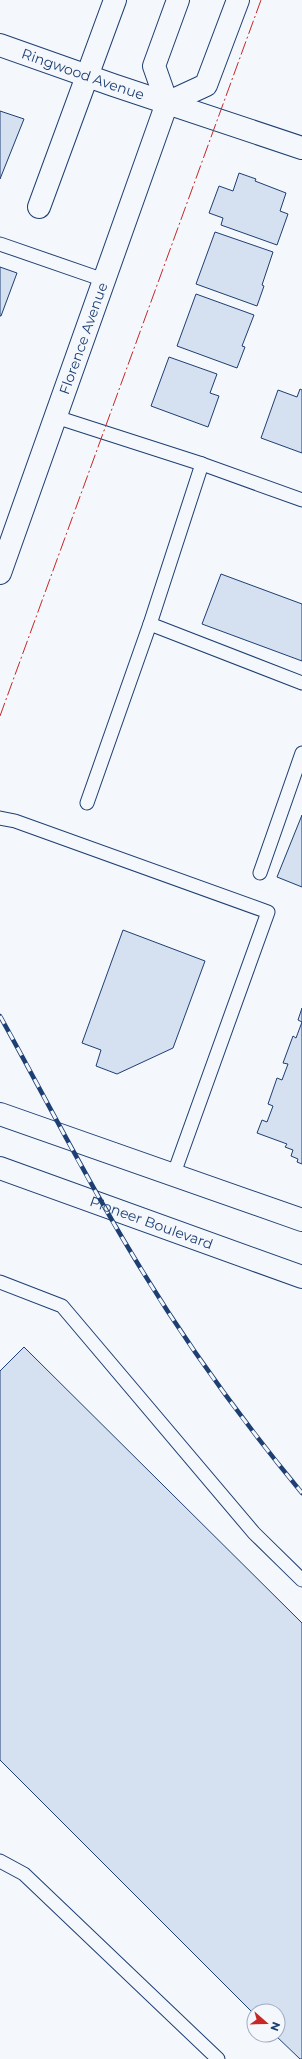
<svg xmlns="http://www.w3.org/2000/svg" width="302" height="2059" viewBox="0 0 302 2059" font-family="Montserrat,sans-serif">
<style>
.building{fill:#d5e0f0;stroke:#1d3f73}
.lines{fill:none;stroke-linecap:round;stroke-linejoin:round}
.lane-casing{stroke:#1d3f73;stroke-width:15}
.street-casing{stroke:#1d3f73;stroke-width:24}
.primary-casing{stroke:#1d3f73;stroke-width:24}
.lane{stroke:#f4f7fb;stroke-width:13}
.street{stroke:#f4f7fb;stroke-width:22}
.primary{stroke:#f4f7fb;stroke-width:22}
.rail-casing{stroke:#1d3f73;stroke-width:4.5}
.rail{stroke:#f4f7fb;stroke-width:3;stroke-dasharray:9;stroke-linecap:butt}
.power{stroke:#c62828;stroke-width:1;stroke-dasharray:14 3 2 3;stroke-linecap:butt}
.labels{text-anchor:middle;stroke-width:3;stroke-linejoin:round;paint-order:stroke}
.street-label{font-size:14px;fill:#1d3f73;stroke:#f4f7fb}
</style>
<rect width="100%" height="100%" fill="#f4f7fb"/>
<g class="building">
<path d="M0,111L24,119L0,179Z"/>
<path d="M239,173L256,179L255,181L286,193L280,211L288,214L277,245L221,225L223,218L209,213L219,186L233,191Z"/>
<path d="M215,232L273,252L262,285L264,286L257,306L196,284Z"/>
<path d="M0,267L17,273L1,316H0Z"/>
<path d="M196,294L254,315L242,346L245,347L237,368L177,346Z"/>
<path d="M169,357L217,374L210,393L219,396L208,427L151,406Z"/>
<path d="M300,389L302,390V453L261,438L278,390L297,397Z"/>
<path d="M221,574L302,604V661L202,624Z"/>
<path d="M302,815V887L277,877Z"/>
<path d="M123,930L205,961L173,1048L117,1074L96,1066L101,1050L82,1043Z"/>
<path d="M302,1008V1164L297,1162L298,1159L291,1156L293,1150L285,1147L287,1144L257,1133L262,1120L267,1122L273,1106L268,1104L277,1078L282,1080L288,1064L283,1063L293,1036L296,1038L302,1022L298,1020Z"/>
<path d="M24,1347L302,1623V2059H300L275,2035H278V2011H254V2014L0,1760V1371Z"/>
</g>
<g class="lines">
<g class="lane-casing">
<g id="lane">
<path d="M0,244L104,280"/>
<path d="M56,417L202,464L302,500"/>
<path d="M150,624L202,464"/>
<path d="M87,803L150,624L302,683"/>
<path d="M0,818L15,821L268,912L173,1176"/>
<path d="M260,873L302,753"/>
<path d="M0,1282L62,1306L254,1533L302,1580"/>
<path d="M0,1861L24,1874L218,2059"/>
</g>
</g>
<g class="street-casing">
<g id="street">
<path id="s1" d="M0,45L113,85L302,148"/>
<path d="M39,207L115,0"/>
</g>
</g>
<g class="primary-casing">
<g id="primary">
<path d="M167,103L206,85L238,0"/>
<path id="s2" d="M0,573L167,103L154,66L178,0"/>
<path d="M0,1114L302,1220"/>
<path id="s3" d="M0,1168L302,1277"/>
</g>
</g>
<use href="#lane" class="lane"/>
<use href="#street" class="street"/>
<use href="#primary" class="primary"/>
<g class="rail-casing">
<path id="rail" d="M0,1016C44,1095 85,1177 132,1254C182,1338 240,1418 302,1493"/>
</g>
<use href="#rail" class="rail"/>
<path class="power" d="M0,716L261,0"/>
</g>
<g class="labels">
<g class="street-label">
<text dy="5" stroke="none"><textPath href="#s1" startOffset="88">Ringwood Avenue</textPath></text>
<text dy="5" stroke="none"><textPath href="#s2" startOffset="249">Florence Avenue</textPath></text>
<text dy="5" stroke="none"><textPath href="#s3" startOffset="161">Pioneer Boulevard</textPath></text>
</g>
</g>
<g transform="translate(266 2023) rotate(110)"><circle r="19" fill="#f4f7fb" stroke="#9eadc5"/>
<path d="M0-3L7 15L0 10L-7 15Z" fill="#c62828"/>
<text y="-6" font-size="11" font-weight="bold" text-anchor="middle" fill="#1d3f73">N</text>
</g>
</svg>
